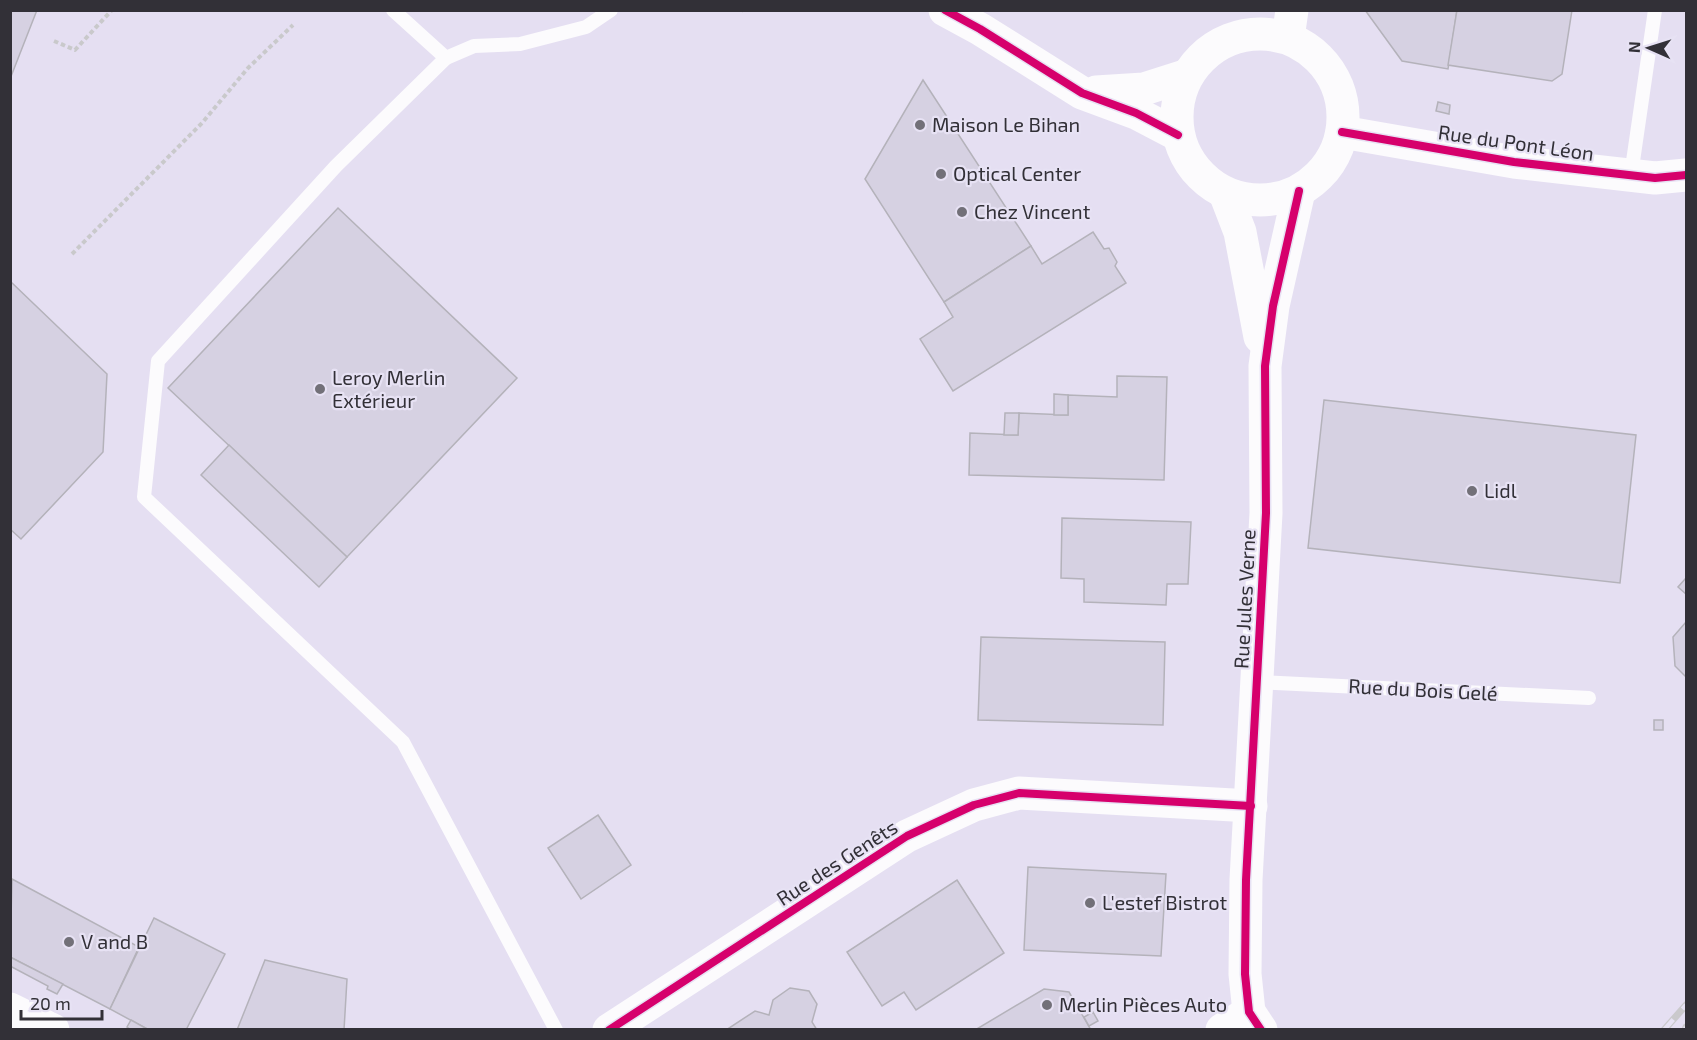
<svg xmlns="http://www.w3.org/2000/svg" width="1697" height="1040" viewBox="0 0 1697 1040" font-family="'Exo 2',sans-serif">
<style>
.built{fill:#e5dff2}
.building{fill:#d6d1e2;stroke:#b4b2ba;stroke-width:1.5}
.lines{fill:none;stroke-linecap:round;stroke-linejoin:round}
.path{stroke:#c9c9cb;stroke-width:4;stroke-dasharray:4.5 3;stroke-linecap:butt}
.lane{stroke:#fcfbfd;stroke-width:14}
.secondary{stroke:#fcfbfd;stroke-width:33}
.rail-casing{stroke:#cac9cc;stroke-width:7}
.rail{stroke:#e7e2f4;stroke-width:4.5;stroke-dasharray:14;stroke-linecap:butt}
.cycleway-casing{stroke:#e7e2f4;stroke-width:11}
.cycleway{stroke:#d6006c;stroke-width:8}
.poi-dot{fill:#727078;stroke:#e7e2f4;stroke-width:2}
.labels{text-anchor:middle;stroke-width:4.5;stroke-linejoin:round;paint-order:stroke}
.poi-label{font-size:20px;fill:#323037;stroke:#e7e2f4;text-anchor:start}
.street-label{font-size:20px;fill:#323037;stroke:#e7e2f4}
</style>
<rect width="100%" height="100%" fill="#e9e6f0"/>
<path class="built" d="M10,11H1686V1029H11Z"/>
<g class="building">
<path d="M10,10H37L10,79Z"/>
<path d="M1365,10H1457L1448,69L1402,61Z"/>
<path d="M1457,10H1572L1562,74L1552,81L1448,65Z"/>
<path d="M923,80L1031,246L944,302L865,179Z"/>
<path d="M1438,102L1450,105L1449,114L1436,111Z"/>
<path d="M338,208L517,378L347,557L168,388Z"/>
<path d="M1093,232L1104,249L1109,248L1117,262L1115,266L1126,283L953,391L920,339L953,317L944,302L1031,246L1042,264Z"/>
<path d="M10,281L107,374L103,452L21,539L10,529Z"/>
<path d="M1117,376L1167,377L1164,480L969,475L970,433L1018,435L1019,413L1068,415V395L1117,397Z"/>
<path d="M1054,394L1068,395V415H1054Z"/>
<path d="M1324,400L1636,435L1620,583L1308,548Z"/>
<path d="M1005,413H1019L1018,435H1004Z"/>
<path d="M229,445L347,557L319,587L201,475Z"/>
<path d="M1062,518L1191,522L1188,584H1167L1166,605L1084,602V579L1061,578Z"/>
<path d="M1686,578V594L1678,587Z"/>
<path d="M1686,622V677L1675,666L1673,637Z"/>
<path d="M981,637L1165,642L1163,725L978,720Z"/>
<rect x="1654" y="720" width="9" height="10"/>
<path d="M598,815L631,865L581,899L548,848Z"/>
<path d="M1028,867L1166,874L1161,956L1024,950Z"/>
<path d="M12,879L139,947L110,1009L10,957Z"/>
<path d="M957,880L1004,953L916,1010L904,992L882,1006L847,952Z"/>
<path d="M154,918L225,954L186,1030H149L110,1009Z"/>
<path d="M10,957L63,984L57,994L47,989L48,986L10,966Z"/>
<path d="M265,960L347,979L344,1030H237Z"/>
<path d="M790,988L809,991L817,1004L812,1022L817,1030H726L755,1011L769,1015L773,1000Z"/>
<path d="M1044,989L1069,992L1091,1030H975Z"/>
<path d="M1093,1012L1098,1021L1089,1026L1084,1017Z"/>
<path d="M131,1020L149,1030H131L127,1027Z"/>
</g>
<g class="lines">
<g class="path">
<path d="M741,11L742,10"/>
<path d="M54,41L75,50L112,10"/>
<path d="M72,254L202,123L248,68L293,25"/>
</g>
<g class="lane">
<path d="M393,10L446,58L474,46L520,44L586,27L611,10"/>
<path d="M446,58L336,166L158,361L144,497L403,742L556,1030"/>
<path d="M1631,175L1655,10"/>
<path d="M1257,682L1589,698"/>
</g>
<g class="secondary">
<path d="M945,10L980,29L1082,93L1136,113L1178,135"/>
<circle cx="1260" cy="117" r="83"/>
<path d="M1288,38L1292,10"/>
<path d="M1096,92L1144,89L1188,75"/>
<path d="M1342,132L1514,162L1655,178L1686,175"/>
<path d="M1225,193L1240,232L1260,337"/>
<path d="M10,1009L53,1030"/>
<path d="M609,1030L907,836L974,805L1019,793L1251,806"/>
<path d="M1222,1030L1249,1012"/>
<path d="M1261,1030L1249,1012L1245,974L1246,880L1266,513L1265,366L1273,306L1299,191"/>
</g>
<g class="rail-casing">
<g id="rail">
<path d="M1664,1030L1686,1005"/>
<path d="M1685,1030L1686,1027"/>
</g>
</g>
<use href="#rail" class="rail"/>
<g class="cycleway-casing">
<g id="cycleway">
<path d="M945,10L980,29L1082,93L1136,113L1178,135"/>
<path d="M1342,132L1514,162L1655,178L1686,175"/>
<path d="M609,1030L907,836L974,805L1019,793L1251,806"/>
<path d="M1261,1030L1249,1012L1245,974L1246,880L1266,513L1265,366L1273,306L1299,191"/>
</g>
</g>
<use href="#cycleway" class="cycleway"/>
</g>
<g class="poi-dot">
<circle cx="920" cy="125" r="6"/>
<circle cx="941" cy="174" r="6"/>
<circle cx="962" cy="212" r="6"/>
<circle cx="320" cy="389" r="6"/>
<circle cx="1472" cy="491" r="6"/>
<circle cx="1090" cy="903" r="6"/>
<circle cx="69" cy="942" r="6"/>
<circle cx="1047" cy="1005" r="6"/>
</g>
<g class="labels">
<g class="poi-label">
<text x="932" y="132">Maison Le Bihan</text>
<text x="953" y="181">Optical Center</text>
<text x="974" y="219">Chez Vincent</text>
<text x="332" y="385">Leroy Merlin<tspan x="332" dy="23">Extérieur</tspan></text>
<text x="1484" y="498">Lidl</text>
<text x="1102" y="910">L'estef Bistrot</text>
<text x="81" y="949">V and B</text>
<text x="1059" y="1012">Merlin Pièces Auto</text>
</g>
<g class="street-label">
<text transform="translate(1516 143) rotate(8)" y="7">Rue du Pont Léon</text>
<text transform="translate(1245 599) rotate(-87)" y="7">Rue Jules Verne</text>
<text transform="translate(1423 690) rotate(3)" y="7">Rue du Bois Gelé</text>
<text transform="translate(837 863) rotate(-33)" y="7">Rue des Genêts</text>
</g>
</g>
<rect width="1697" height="1040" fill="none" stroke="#323037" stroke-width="24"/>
<g transform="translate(1649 48) rotate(273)" stroke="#e7e2f4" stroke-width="4.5" paint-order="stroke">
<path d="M0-4.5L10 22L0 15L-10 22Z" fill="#323037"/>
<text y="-9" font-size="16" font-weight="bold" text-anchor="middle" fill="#323037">N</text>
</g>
<path d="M21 1010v9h81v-9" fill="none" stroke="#323037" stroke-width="3"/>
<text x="30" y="1010" font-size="18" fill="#323037" stroke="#e7e2f4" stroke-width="4.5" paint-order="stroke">20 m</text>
</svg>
